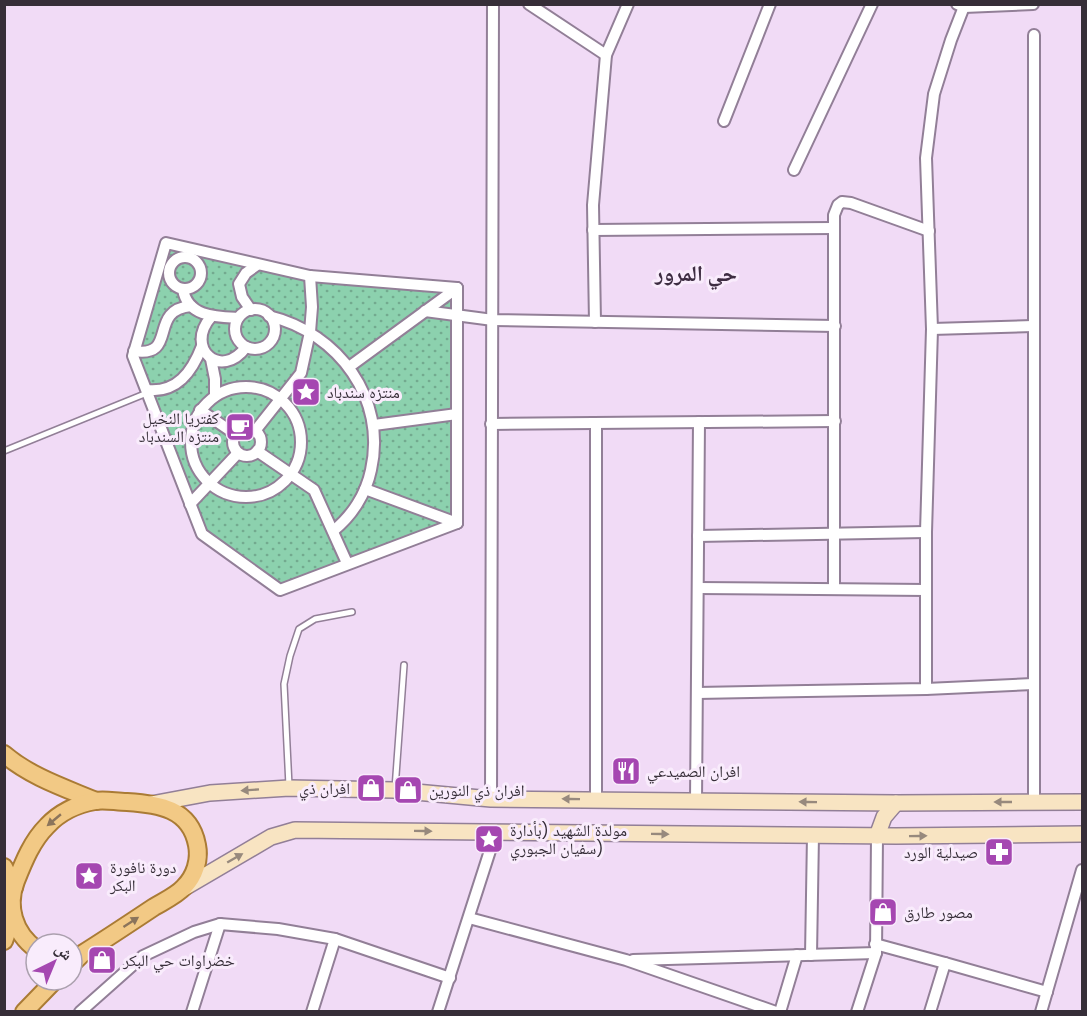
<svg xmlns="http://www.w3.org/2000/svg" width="1087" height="1016" viewBox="0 0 1087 1016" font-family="Poppins,'Noto Naskh Arabic',sans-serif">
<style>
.park{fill:url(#park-dots)}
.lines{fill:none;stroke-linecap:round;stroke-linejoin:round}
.lane-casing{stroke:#927f97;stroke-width:8}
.street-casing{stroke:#927f97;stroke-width:14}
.secondary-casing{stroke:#927f97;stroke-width:18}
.primary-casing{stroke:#aa7b35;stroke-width:20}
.lane{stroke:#fff;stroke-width:5}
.street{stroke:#fff;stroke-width:10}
.secondary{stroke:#f8e4c2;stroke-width:15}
.primary{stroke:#f2c985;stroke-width:16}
.oneway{fill:#97897d}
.oneway2{fill:#8b745b}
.labels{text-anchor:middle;stroke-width:6;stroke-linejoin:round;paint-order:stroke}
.poi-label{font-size:16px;fill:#362e38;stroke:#f9ecfc;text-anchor:start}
.district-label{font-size:22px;font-weight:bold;fill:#3e2d42;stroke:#f9ecfc}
</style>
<defs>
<pattern id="park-dots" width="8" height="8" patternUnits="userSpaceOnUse" patternTransform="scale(1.5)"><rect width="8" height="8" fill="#8cd1ae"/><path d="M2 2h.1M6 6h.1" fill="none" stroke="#73aa8f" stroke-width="1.8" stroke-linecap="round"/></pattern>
</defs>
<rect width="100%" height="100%" fill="#f1dbf6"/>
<path class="park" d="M164,241L311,274L459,287L460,525L280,593L200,535L131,356Z"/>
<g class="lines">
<g class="lane-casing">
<g id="lane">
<path d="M4,451L147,393"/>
<path d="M289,786L284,684L290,656L299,629L315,619L352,612"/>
<path d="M395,789L404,665"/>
</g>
</g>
<g class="street-casing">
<g id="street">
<path d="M529,4L606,55"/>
<path d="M957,4L964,7L1033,4"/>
<path d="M724,121L770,4"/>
<path d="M794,170L872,4"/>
<path d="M593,230L834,228"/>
<circle cx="185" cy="273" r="16"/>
<path d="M457,288L310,276L166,243L133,356L202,534L280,590L457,523"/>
<path d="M457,288V523"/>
<path d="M183,289C187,317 217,317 238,318"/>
<circle cx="255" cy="329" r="20"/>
<path d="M251,310L242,297L239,284L246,273L257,265"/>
<path d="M425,311L493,320L835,326"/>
<path d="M269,316C339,333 387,399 371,470C366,494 352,516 333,531"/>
<path d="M211,317C184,348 221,381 246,347"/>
<path d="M595,322L593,205L606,55L628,4"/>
<path d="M932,329L1033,326"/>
<path d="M134,351C179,358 147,310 191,306"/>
<path d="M211,359L215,379V396"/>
<path d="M349,367L457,288"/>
<circle cx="246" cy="442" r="55"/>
<path d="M147,390C177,393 192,372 202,346"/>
<path d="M200,410L235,434"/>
<path d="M491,424L835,421"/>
<path d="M374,425L457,414"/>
<circle cx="247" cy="442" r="14"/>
<path d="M255,431L301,373L310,332L312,307L310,276"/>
<path d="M257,451L314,490L347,563"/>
<path d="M365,489L457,523"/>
<path d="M190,504L238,453"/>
<path d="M698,536L926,532"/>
<path d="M698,588L926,590"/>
<path d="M834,589V215L838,205L842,202L851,203L929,231"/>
<path d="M926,689V532L932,329L926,158L934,94L951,40L965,4"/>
<path d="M697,693L926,689L1033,684"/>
<path d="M491,799L493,4"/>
<path d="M596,800V423"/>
<path d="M696,801L699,422"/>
<path d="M1034,802V35"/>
<path d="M469,918L626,960L776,1012"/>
<path d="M875,944L945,963"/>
<path d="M811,955L813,835"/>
<path d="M633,960L876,953"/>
<path d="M80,1012L143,956L194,932L220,924L278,929L335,939L450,978"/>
<path d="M192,1012L220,924"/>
<path d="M312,1012L335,939"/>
<path d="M438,1012L496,832"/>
<path d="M780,1012L797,955"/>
<path d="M857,1012L876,953L877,836"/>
<path d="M930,1012L945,963L1047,992"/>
<path d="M1041,1012L1082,870"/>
</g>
</g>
<g class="secondary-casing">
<g id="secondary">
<path d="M151,804L210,793L289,788L394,790L491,799L896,803L1082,802"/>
<path d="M877,836L884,817L896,803"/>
<path d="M184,888L271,837L295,830L896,836L1082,834"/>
</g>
</g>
<g class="primary-casing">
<g id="primary">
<path d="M4,754C31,777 65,788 96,801"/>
<path d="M4,867L14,887"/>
<path d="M4,941L13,916"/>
<path d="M36,949C14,933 6,906 16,881C24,861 32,841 47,826C59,813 77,804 95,801C105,799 116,802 127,802C158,804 190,808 197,845C200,860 195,876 184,887C177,895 164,901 154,907C130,923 106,939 82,954L72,964"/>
<path d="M24,1012L55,980"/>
</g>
</g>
<use href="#lane" class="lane"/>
<use href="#street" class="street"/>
<use href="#secondary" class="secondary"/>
<use href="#primary" class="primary"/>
</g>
<defs><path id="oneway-solid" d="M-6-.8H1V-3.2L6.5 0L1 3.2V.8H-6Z" transform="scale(1.5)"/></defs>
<g class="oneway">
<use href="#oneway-solid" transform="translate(250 790) rotate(176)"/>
<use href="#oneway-solid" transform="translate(571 799) rotate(-179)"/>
<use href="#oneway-solid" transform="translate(808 802) rotate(-179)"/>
<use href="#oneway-solid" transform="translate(1003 802) rotate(180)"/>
<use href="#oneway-solid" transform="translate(423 831) rotate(1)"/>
<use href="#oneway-solid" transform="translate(660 834) rotate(1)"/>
<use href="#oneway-solid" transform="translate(918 836) rotate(-1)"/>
<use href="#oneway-solid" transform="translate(235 858) rotate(-30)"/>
</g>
<g class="oneway2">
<use href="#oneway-solid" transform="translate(54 820) rotate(140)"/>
<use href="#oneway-solid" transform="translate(131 922) rotate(-33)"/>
</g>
<defs>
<g id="sight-square" transform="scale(1.5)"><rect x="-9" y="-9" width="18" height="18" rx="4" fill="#a547b1" stroke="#f9ecfc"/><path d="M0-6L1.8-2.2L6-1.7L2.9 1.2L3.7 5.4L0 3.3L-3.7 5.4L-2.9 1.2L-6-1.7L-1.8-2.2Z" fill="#fff"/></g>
<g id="cafe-square" transform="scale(1.5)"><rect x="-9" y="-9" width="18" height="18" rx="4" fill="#a547b1" stroke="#f9ecfc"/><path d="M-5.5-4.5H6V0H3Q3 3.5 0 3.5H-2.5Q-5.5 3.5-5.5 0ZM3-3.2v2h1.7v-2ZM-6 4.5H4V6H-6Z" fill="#fff"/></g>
<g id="restaurant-square" transform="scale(1.5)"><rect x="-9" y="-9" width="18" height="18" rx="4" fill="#a547b1" stroke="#f9ecfc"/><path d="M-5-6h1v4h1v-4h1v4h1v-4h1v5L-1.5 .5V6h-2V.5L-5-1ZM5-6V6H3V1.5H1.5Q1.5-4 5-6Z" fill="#fff"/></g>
<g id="shop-square" transform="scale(1.5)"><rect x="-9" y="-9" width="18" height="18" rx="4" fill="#a547b1" stroke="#f9ecfc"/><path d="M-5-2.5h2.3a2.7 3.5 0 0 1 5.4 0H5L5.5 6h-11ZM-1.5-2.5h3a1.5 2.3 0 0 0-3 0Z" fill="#fff"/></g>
<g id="pharmacy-square" transform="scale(1.5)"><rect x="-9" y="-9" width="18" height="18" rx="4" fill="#a547b1" stroke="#f9ecfc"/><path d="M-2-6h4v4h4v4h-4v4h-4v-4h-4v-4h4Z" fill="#fff"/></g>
</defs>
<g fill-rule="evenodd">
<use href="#sight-square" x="306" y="392"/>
<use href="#cafe-square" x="240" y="427"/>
<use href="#restaurant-square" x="626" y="771"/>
<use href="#shop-square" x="371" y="788"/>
<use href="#shop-square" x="408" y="790"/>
<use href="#sight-square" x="489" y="839"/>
<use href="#pharmacy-square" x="999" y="852"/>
<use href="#sight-square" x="89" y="876"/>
<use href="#shop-square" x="883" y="912"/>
<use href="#shop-square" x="102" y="960"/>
</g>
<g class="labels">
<g class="poi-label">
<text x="327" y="398">منتزه سندباد</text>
<text x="219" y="424" text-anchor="end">كفتريا النخيل<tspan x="219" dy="18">منتزه السندباد</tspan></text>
<text x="647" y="777">افران الصميدعي</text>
<text x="350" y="794" text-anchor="end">افران ذي</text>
<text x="429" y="796">افران ذي النورين</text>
<text x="510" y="836">مولدة الشهيد (بأدارة<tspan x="510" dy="18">سفيان الجبوري)</tspan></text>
<text x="978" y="858" text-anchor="end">صيدلية الورد</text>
<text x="110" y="873">دورة نافورة<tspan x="110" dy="18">البكر</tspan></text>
<text x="904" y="918">مصور طارق</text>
<text x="123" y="966">خضراوات حي البكر</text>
</g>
<g class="district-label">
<text x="696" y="281">حي المرور</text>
</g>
</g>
<rect width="1087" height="1016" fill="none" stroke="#362e38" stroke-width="12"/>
<g transform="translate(54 962) rotate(43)"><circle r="28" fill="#f9ecfc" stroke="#aba0ae" stroke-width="1.5"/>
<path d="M0-4.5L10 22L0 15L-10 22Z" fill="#a547b1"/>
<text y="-9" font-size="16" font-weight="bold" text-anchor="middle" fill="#362e38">ش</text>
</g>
</svg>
